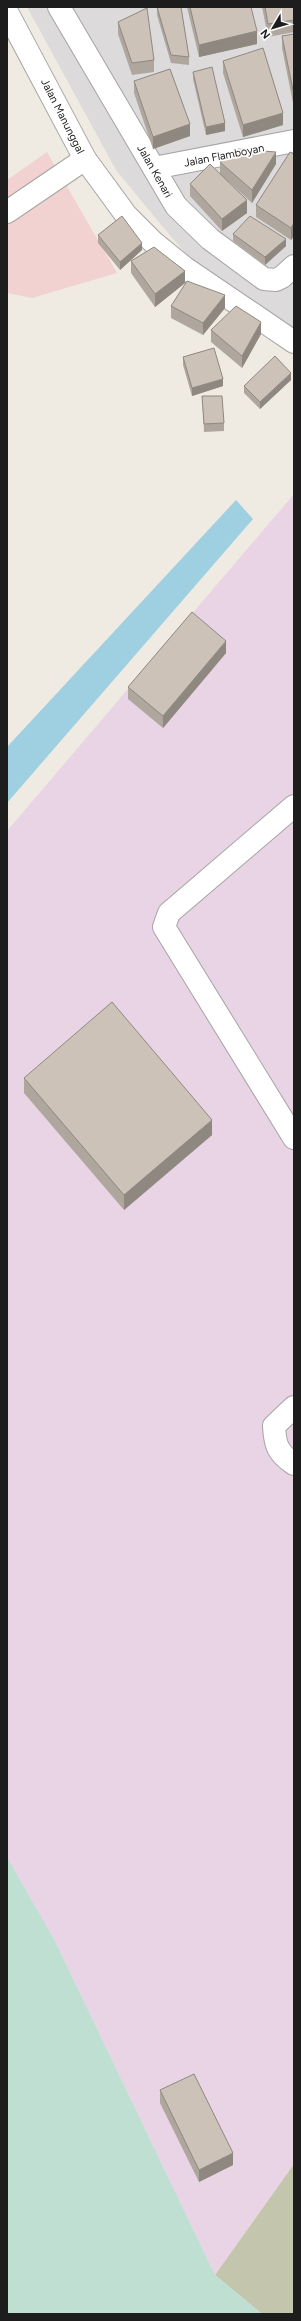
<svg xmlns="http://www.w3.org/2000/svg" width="301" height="2321" viewBox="0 0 301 2321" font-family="Figtree,sans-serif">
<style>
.residential{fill:#dcdada}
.commercial{fill:#f2d2d0}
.industrial{fill:#e9d4e5}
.construction{fill:#c4c5ad}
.wetland{fill:#bedfd1}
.water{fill:#9fd0e1}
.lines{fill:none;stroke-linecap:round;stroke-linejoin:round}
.minor-casing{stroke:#a4a4a4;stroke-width:24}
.minor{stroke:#fff;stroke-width:22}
.wall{fill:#afa79e}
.shaded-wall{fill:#8f8881}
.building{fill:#ccc2b8;stroke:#8f8881}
.labels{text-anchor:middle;stroke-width:3.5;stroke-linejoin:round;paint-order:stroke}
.street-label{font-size:11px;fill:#1d1d1d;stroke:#fff}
</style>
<rect width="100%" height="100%" fill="#f0ebe2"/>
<path class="residential" d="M27,7H294V331L210,282L157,220L116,170Z"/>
<path class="commercial" d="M47,152L117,273L32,298L7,293V180Z"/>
<path class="industrial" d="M294,494V2164L215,2275L55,1941L7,1857V831Z"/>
<path class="construction" d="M294,2164V2314H262L215,2275Z"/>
<path class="wetland" d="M7,1857L55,1941L215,2275L262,2314H7Z"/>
<path class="water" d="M236,500L253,519L7,803V747Z"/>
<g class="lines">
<g class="minor-casing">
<g id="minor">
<path d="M59,7L176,206L210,239L264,279L276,280L282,277L294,266"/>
<path d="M7,12L85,159L126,215L153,242L185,268L294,342"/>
<path d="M154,168L294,141"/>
<path d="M7,212L85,159"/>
<path d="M294,806L169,913L164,927L294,1138"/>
<path d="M294,1407L274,1426C275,1446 278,1453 294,1464"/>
</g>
</g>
<use href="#minor" class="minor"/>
</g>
<g class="wall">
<path d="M157,7L189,57V65L171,63L157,15Z"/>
<path d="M187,7H251L257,44L199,57Z"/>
<path d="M262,7H294V32L268,37Z"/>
<path d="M118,22L154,60V72L132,75L118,34Z"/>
<path d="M294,34V108L282,48V36Z"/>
<path d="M223,61L283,125L243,137L223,73Z"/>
<path d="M193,72L225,131L206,135L193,79Z"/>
<path d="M134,81L190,136L153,149L134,93Z"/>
<path d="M294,154V236L291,240L256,217V205Z"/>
<path d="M220,162L276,164L252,203L228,181L247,213L222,231L190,196V184L220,173Z"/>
<path d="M233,234L286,246L265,265L233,241Z"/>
<path d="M98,235L142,250L120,270L98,243Z"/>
<path d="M131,261L185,283L155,307L131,273Z"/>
<path d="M171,306L225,308L203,335L171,318Z"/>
<path d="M211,330L261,334L242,368L211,342Z"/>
<path d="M183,357L223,386L192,396L183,365Z"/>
<path d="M291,380L260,409L244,393V386Z"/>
<path d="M202,396L224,423V431L204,432Z"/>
<path d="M226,653L163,728L128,699V687Z"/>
<path d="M24,1078L212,1135L124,1210L24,1093Z"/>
<path d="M160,2090L233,2165L199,2182L160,2103Z"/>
</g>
<g class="shaded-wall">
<path d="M257,31V44L199,57V45Z"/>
<path d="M283,113V125L243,137V125Z"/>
<path d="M225,123V131L206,135V127Z"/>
<path d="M190,124V136L153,149V137Z"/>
<path d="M276,152V164L252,203V190Z"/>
<path d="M247,200V213L222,231V219Z"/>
<path d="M294,223V236L291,240V228Z"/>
<path d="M286,239V246L265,265V257Z"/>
<path d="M142,243V250L120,270V262Z"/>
<path d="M185,271V283L155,307V294Z"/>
<path d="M225,295V308L203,335V323Z"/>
<path d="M261,322V334L242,368V356Z"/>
<path d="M291,373V380L260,409V402Z"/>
<path d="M223,379V386L192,396V388Z"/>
<path d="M226,641V653L163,728V716Z"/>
<path d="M212,1120V1135L124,1210V1195Z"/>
<path d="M233,2153V2165L199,2182V2170Z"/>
</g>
<g class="building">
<path d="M157,7H181L189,57L171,55Z"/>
<path d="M190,7H251L257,31L199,45Z"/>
<path d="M265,7H294V20L268,24Z"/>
<path d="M147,8L154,60L132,63L118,22Z"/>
<path d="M294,34V95L282,36Z"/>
<path d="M263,48L283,113L243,125L223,61Z"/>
<path d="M212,67L225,123L206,127L193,72Z"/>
<path d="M170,69L190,124L153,137L134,81Z"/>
<path d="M238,149L276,152L252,190L220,162Z"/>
<path d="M290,152L294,154V223L291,228L256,205Z"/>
<path d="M210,164L247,200L222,219L190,184Z"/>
<path d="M122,216L142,243L120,262L98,235Z"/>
<path d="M250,216L286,239L265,257L233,234Z"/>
<path d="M154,247L185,271L155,294L131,261Z"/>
<path d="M187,281L225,295L203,323L171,306Z"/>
<path d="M236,306L261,322L242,356L211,330Z"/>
<path d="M214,348L223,379L192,388L183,357Z"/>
<path d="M275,356L291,373L260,402L244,386Z"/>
<path d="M202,396H222L224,423L204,424Z"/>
<path d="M192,612L226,641L163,716L128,687Z"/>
<path d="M112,1002L212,1120L124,1195L24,1078Z"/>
<path d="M194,2074L233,2153L199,2170L160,2090Z"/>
</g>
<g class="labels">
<g class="street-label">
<text transform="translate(63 116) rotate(63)" y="4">Jalan Manunggal</text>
<text transform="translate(224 155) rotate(-11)" y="4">Jalan Flamboyan</text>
<text transform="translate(155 171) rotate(60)" y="4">Jalan Kenari</text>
</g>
</g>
<rect width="301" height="2321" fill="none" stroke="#1d1d1d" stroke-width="16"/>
<g transform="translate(273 28) rotate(232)" stroke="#ffffff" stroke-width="3" paint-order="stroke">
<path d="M0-3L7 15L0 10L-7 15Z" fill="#1d1d1d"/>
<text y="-6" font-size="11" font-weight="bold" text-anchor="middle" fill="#1d1d1d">N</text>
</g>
</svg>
